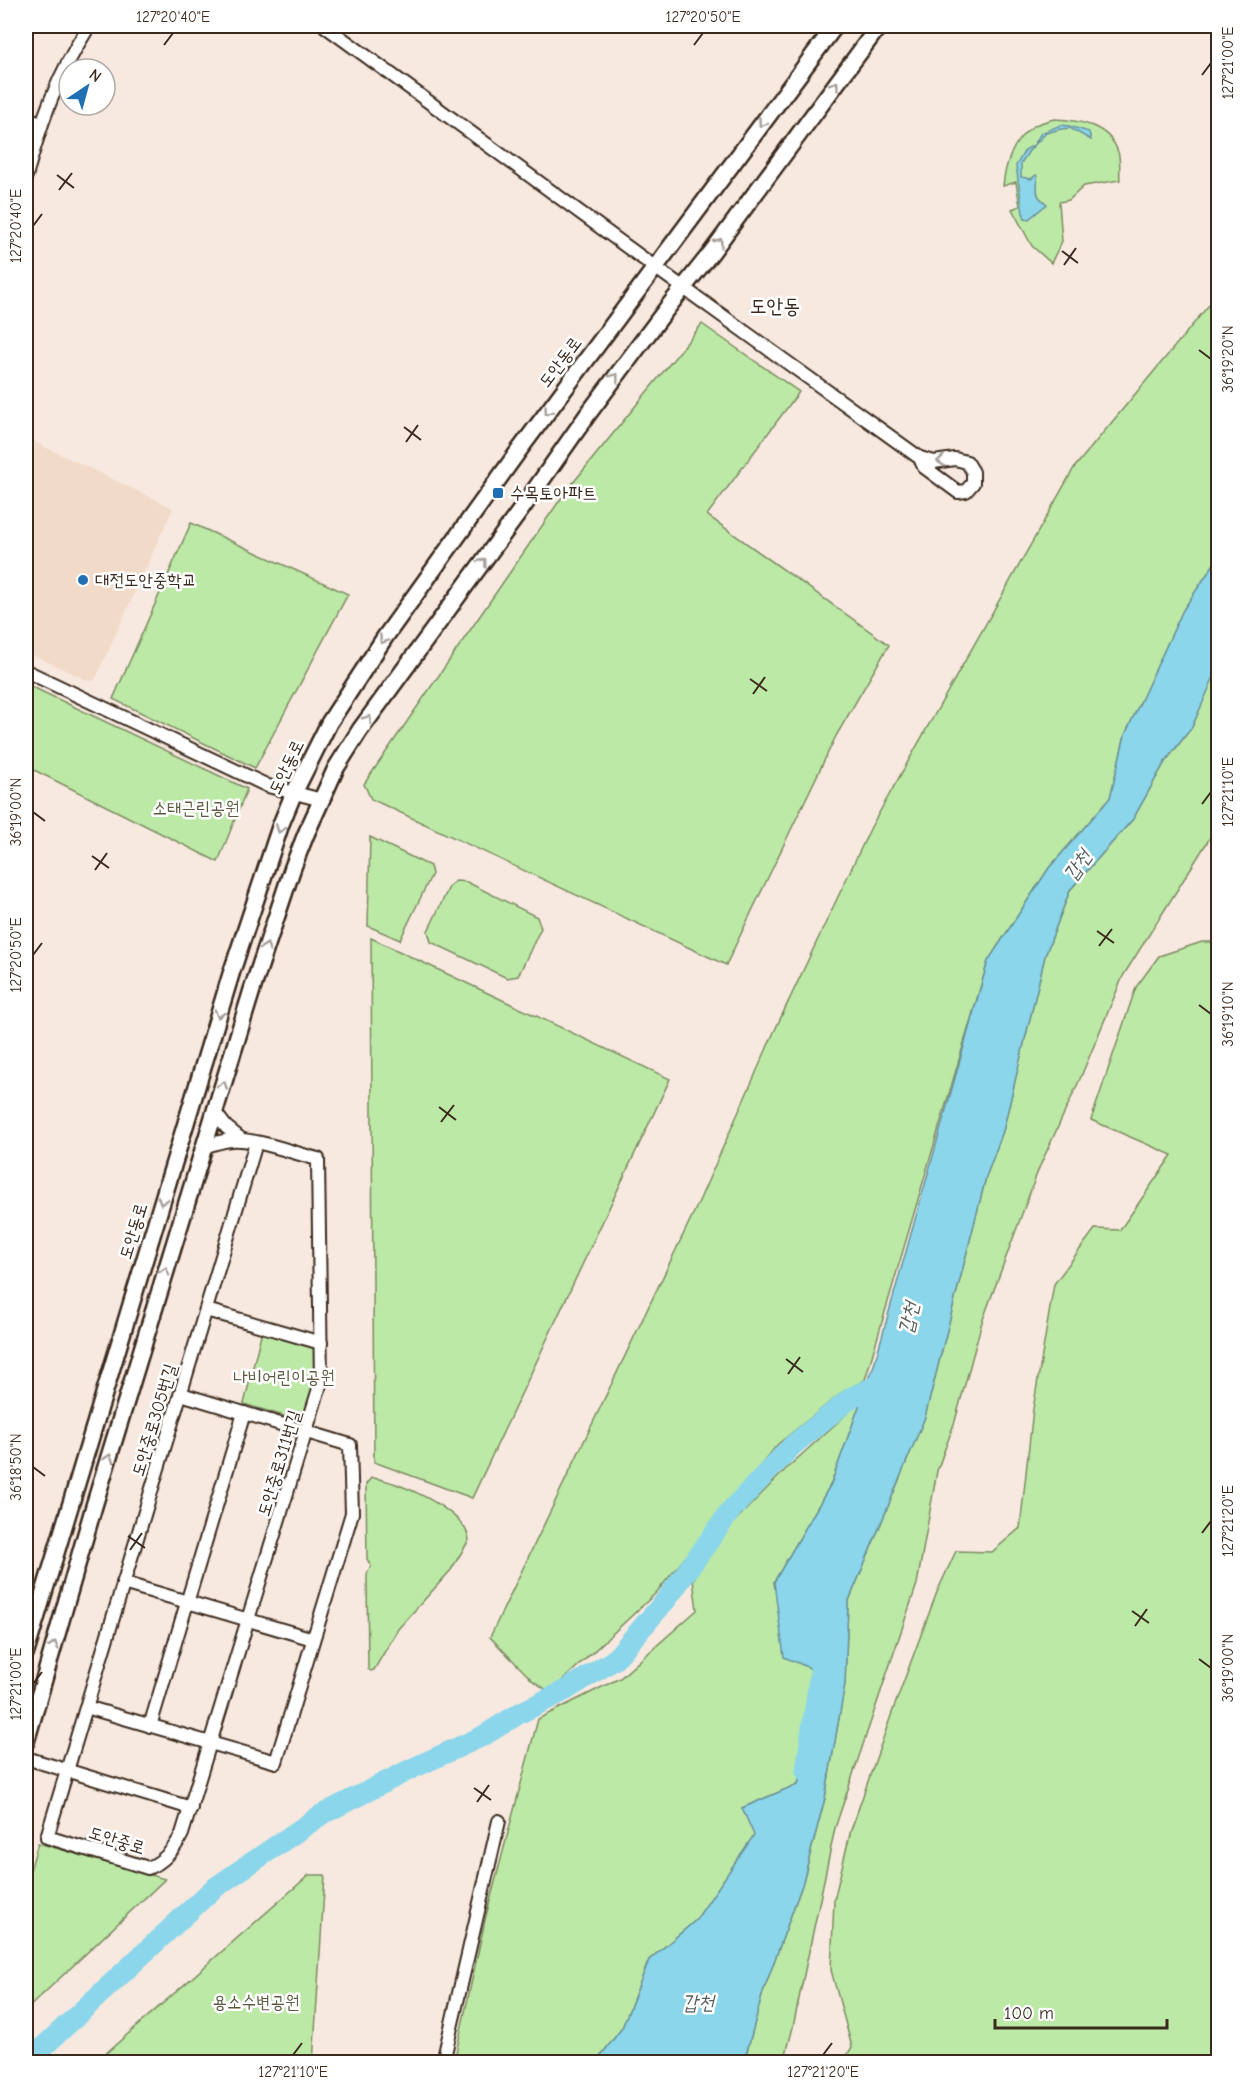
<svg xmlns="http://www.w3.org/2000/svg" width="1244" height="2088" viewBox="0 0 1244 2088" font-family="'Comic Neue','Poor Story',sans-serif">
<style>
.built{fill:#f1dac8}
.green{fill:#bce9a6;stroke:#7c8a62;stroke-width:1.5}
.water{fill:#8bd6eb;stroke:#6b9199;stroke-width:1.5}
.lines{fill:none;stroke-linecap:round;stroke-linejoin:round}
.river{stroke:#8bd6eb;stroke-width:21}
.minor-casing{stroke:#3b2a1e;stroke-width:16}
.major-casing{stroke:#3b2a1e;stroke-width:20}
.minor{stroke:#fff;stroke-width:12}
.major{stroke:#fff;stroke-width:15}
.oneway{stroke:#a79f9a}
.ticks{fill:none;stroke:#3b2a1e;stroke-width:2}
.poi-dot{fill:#1f6fb2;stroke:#fff;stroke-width:2}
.labels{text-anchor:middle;stroke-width:5;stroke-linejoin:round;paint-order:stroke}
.street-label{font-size:18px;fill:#3b2a1e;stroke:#fff}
.poi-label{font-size:18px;fill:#3b2a1e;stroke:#fff;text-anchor:start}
.park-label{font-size:18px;fill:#5b5a40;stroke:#fff}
.water-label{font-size:20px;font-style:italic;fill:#535e5c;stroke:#fff}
.quarter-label{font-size:21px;fill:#3b2a1e;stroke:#fff}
.neatline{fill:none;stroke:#3b2a1e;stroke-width:2}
.ticks-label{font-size:15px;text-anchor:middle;fill:#3b2a1e}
</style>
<rect width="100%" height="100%" fill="#f7e9df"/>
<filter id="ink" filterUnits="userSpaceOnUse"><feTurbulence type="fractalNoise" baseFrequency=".0167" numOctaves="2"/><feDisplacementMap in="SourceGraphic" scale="12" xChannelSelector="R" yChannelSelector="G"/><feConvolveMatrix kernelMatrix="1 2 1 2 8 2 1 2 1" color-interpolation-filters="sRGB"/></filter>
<g filter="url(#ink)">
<path class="built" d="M26,438L173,508L95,680L89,681L26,652Z"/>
<g class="green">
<path d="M1054,119C1079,120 1109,125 1118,152C1121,160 1119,172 1120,180L1084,186L1069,200L1059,202L1062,241L1051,263L1032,246L1012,209L1020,206L1016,182L1003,186C1005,165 1013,140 1032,127C1037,123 1047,121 1054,119Z"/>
<path d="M1218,294V558L1183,610L1125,735L1110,798L1049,868L988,961L865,1380L844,1391L778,1444L656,1593L550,1692L533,1681L490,1637L696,1208L774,1032L871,827L1074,468Z"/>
<path d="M702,324L799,392L707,515L889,645L836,736L726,965L371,799L364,784L564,494Z"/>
<path d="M191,523L348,594L255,768L113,699Z"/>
<path d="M1218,665V825L1123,976L1080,1079L1039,1168L982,1322L955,1421L937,1471L917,1584L835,1828L793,2027L784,2062H744L763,1992L802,1885L825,1798L845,1684L848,1603L925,1417L986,1177L1003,1131L1045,956L1070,890L1133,819L1165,762L1192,727Z"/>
<path d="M26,684L247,789L218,862L26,766Z"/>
<path d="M370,837L430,866L432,874L400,940L368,926Z"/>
<path d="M456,881L467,882L537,917L541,928L518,976L507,978L431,942L428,931L450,885Z"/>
<path d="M371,938L670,1079L472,1498L374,1462Z"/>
<path d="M1202,942H1218V2062H843L852,2047L831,1970L834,1900L851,1830L893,1710L937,1592L956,1551L992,1552L1020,1528L1033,1409L1054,1284L1095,1229L1120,1230L1172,1155L1091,1120L1136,987L1159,956Z"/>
<path d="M262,1330L311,1345C326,1362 311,1398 305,1417L297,1420L244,1404Z"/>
<path d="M861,1401L831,1484L774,1582L829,1676L798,1784L742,1808L755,1834L696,1920L649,1960L622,2028L596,2062H454L486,1916L538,1719L620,1678L697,1610L693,1580L721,1535L788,1467Z"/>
<path d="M371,1478C396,1479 468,1512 469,1540L451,1570L398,1629L374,1670L371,1671L368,1669L367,1574L371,1566L367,1559L366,1484Z"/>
<path d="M38,1843L165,1879L26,2010V1884Z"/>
<path d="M309,1875H325L313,2062H96Z"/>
</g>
<g class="water">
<path d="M1061,125L1069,126L1089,132L1091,140L1070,128L1061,129L1046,133L1029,151L1021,163V177L1031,179L1036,175L1037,176C1039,191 1032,193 1047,204L1029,219L1025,218L1023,213L1016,166L1025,150L1034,145L1041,133Z"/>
<path d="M1218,558V665L1210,686L1192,727L1165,762L1133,819L1070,890L1045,956L1003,1131L986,1177L925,1417L848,1603L845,1684L825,1798L802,1885L763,1992L744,2062H596L622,2028L649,1960L696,1920L754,1835L742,1808L798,1784L828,1676L784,1657L774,1582L831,1484L874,1365L988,961L1049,868L1110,798L1125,735L1183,610Z"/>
</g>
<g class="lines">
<g class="river">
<path d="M806,1771L824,1644"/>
<path d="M27,2062L213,1889L321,1815L411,1769L483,1736L520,1713L566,1690L614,1660L666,1600L732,1509L793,1445L852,1397L876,1386L892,1387"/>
</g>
<g class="minor-casing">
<g id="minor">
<path d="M325,26L656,268L920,458L934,462L955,459L967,462L973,472V483L966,491L958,492L924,467L920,458"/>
<path d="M26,28L27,26"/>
<path d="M26,117L40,123"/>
<path d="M26,176C42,119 57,76 89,26"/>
<path d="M26,671L268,786L322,800"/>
<path d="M214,1111L226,1127L242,1140"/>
<path d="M203,1147C212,1144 221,1141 231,1140C256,1138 293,1153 318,1159L321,1382L182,1834C174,1850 164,1862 148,1868L47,1837L256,1143"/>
<path d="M206,1310L321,1343"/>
<path d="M123,1583L313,1639"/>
<path d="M86,1707L276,1762L352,1513L350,1445L181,1394"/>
<path d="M150,1726L244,1413"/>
<path d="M26,1758L191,1808"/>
<path d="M443,2062L499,1821"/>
</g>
</g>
<g class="major-casing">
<g id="major">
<path d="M26,1652L231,974L281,824L293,795L329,723L385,637L520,449L835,26"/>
<path d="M26,1742L94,1506L252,990L293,867L306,834L336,768L360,730L520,511L588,414L668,307L711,253L879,26"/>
</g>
</g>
<use href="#minor" class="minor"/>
<use href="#major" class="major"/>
</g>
<defs><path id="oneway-chevron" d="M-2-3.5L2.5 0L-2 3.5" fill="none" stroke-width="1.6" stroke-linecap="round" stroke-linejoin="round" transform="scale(1.5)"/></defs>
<g class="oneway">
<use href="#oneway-chevron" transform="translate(835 85) rotate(-54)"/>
<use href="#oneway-chevron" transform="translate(762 123) rotate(126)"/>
<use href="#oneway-chevron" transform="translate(719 242) rotate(-53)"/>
<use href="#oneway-chevron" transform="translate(615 377) rotate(-53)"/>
<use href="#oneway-chevron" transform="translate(548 411) rotate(126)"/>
<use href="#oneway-chevron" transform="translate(941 461) rotate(176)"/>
<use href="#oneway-chevron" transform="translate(483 562) rotate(-54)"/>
<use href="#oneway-chevron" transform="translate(383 640) rotate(124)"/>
<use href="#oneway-chevron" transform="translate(368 719) rotate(-55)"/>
<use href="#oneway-chevron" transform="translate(280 829) rotate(110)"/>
<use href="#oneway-chevron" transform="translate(266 947) rotate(-72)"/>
<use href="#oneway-chevron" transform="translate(219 1014) rotate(107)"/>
<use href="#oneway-chevron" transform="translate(223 1085) rotate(-72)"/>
<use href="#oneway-chevron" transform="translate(162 1201) rotate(107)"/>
<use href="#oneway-chevron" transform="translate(165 1271) rotate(-73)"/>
<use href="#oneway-chevron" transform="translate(109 1458) rotate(-73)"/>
<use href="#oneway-chevron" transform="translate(54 1645) rotate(-74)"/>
</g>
</g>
<path class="ticks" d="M164,45L173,33M694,45L703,33M1202,75L1211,63M57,175L74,188M59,190L72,173M33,226L42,214M1062,251L1078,263M1064,265L1076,248M1199,350L1211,359M404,427L421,440M406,442L418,425M750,679L767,691M753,694L765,677M1202,804L1211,792M33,812L45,821M92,856L109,868M95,870L107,853M1097,931L1114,943M1099,946L1112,929M33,955L42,943M1199,1005L1211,1014M439,1107L456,1120M441,1122L454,1105M786,1359L803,1372M788,1374L800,1357M33,1467L45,1476M1202,1533L1211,1521M128,1536L145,1548M130,1550L142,1533M1132,1611L1149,1623M1135,1626L1147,1609M1199,1659L1211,1668M33,1684L42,1672M474,1788L491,1800M477,1802L489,1785M293,2055L302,2043M823,2055L832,2043"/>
<g class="poi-dot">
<rect x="492" y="487" width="12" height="12" rx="3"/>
<circle cx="83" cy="580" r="6"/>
</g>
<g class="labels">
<g class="street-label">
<text transform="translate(560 362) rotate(-53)" y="6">도안동로</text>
<text transform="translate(286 767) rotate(-64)" y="6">도안동로</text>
<text transform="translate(133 1231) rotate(-73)" y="6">도안동로</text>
<text transform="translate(154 1420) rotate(-73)" y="6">도안중로305번길</text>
<text transform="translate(279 1463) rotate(-73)" y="6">도안중로311번길</text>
<text transform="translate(117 1840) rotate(17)" y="6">도안중로</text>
</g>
<g class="poi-label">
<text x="510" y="499">수목토아파트</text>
<text x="95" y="586">대전도안중학교</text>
</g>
<g class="park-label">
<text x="196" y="814">소태근린공원</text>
<text x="284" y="1383">나비어린이공원</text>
<text x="256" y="2008">용소수변공원</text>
</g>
<g class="water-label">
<text transform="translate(1077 865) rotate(-55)" y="7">갑천</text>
<text transform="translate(908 1318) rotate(-77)" y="7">갑천</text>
<text x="698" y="2009">갑천</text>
</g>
<g class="quarter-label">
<text x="775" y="313">도안동</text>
</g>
</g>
<rect width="1244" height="2088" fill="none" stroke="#fff" stroke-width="66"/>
<g transform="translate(87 87) rotate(36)"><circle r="28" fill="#ffffff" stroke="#b1aaa5" stroke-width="1.5"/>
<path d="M0-4.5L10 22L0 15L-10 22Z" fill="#1f6fb2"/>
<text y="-9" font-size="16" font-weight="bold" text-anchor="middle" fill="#3b2a1e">N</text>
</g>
<path d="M995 2019v9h172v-9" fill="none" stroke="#3b2a1e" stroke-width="3"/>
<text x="1004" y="2019" font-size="18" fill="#3b2a1e" stroke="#ffffff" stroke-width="4.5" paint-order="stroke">100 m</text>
<rect x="33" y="33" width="1178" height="2022" class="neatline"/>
<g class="ticks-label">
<text x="173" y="22">127°20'40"E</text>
<text x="703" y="22">127°20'50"E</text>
<text transform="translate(1228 63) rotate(-90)" y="5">127°21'00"E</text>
<text transform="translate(16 226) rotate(-90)" y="5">127°20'40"E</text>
<text transform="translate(1228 359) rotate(-90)" y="5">36°19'20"N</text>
<text transform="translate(1228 792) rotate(-90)" y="5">127°21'10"E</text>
<text transform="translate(16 812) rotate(-90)" y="5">36°19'00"N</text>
<text transform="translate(16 955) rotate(-90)" y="5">127°20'50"E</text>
<text transform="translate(1228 1014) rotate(-90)" y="5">36°19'10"N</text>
<text transform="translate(16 1467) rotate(-90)" y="5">36°18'50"N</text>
<text transform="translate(1228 1521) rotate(-90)" y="5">127°21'20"E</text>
<text transform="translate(1228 1668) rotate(-90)" y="5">36°19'00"N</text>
<text transform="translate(16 1684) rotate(-90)" y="5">127°21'00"E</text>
<text x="293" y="2077">127°21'10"E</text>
<text x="823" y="2077">127°21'20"E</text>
</g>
</svg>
